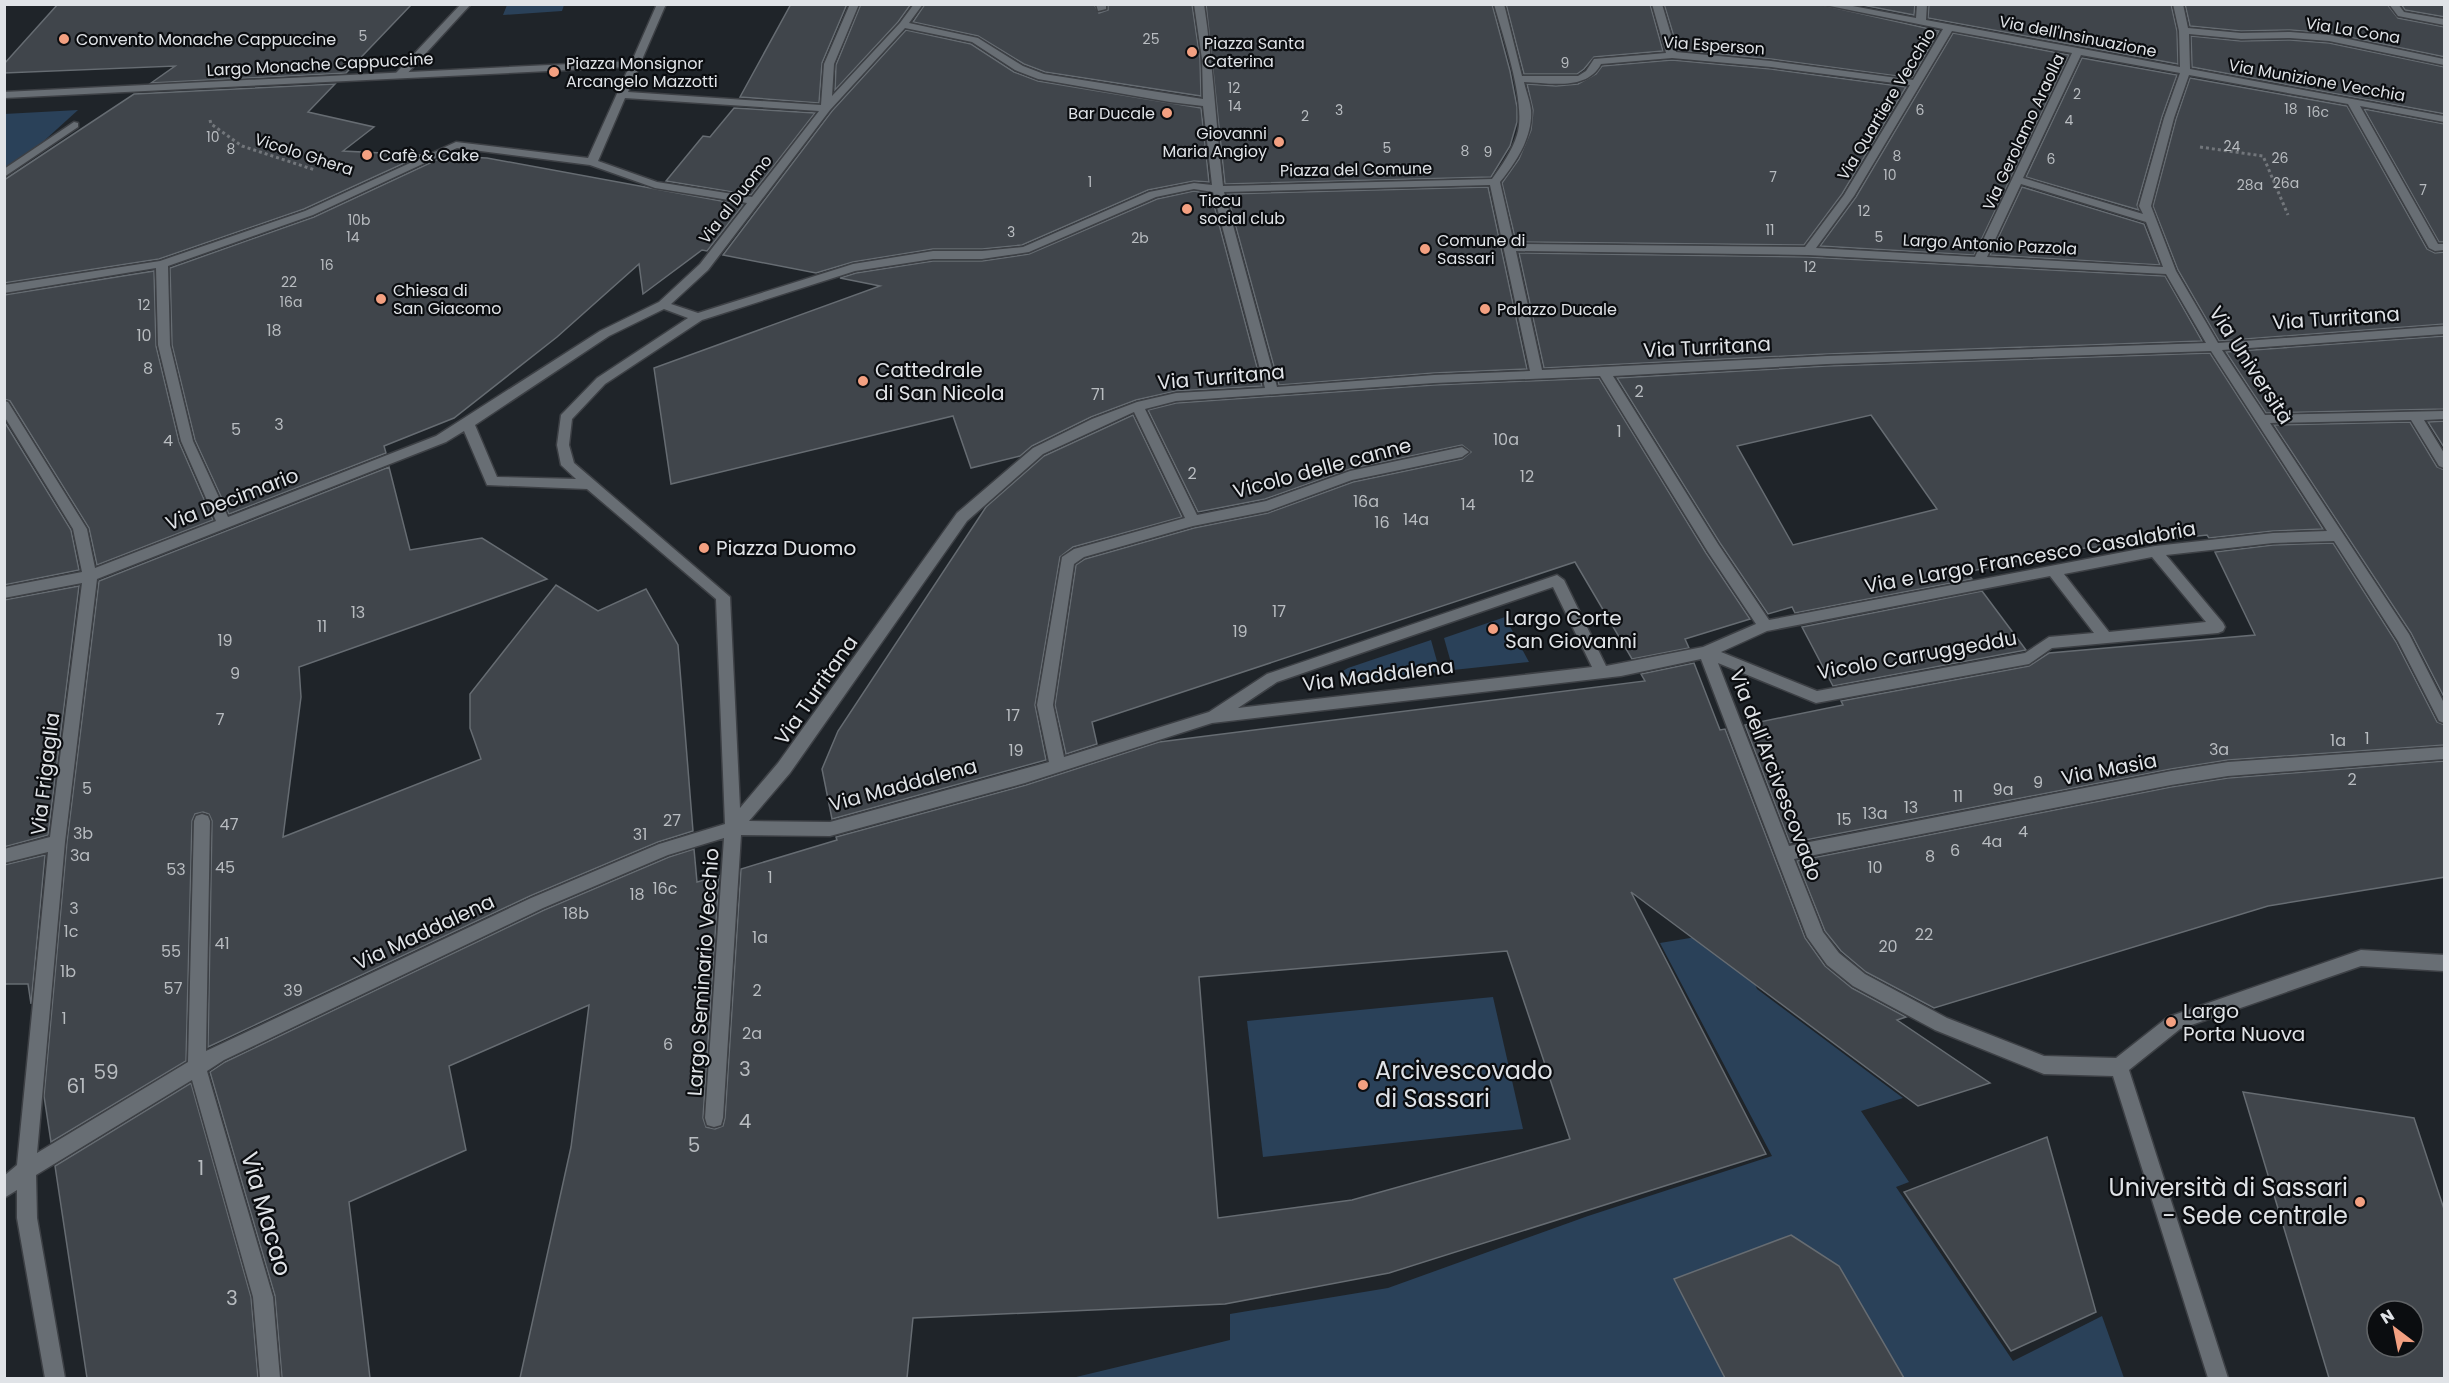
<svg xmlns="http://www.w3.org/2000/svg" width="2449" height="1383" viewBox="0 0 2449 1383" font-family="Poppins,sans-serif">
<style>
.green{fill:#2a4159}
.building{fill:#40454b;stroke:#666c72;stroke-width:1.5;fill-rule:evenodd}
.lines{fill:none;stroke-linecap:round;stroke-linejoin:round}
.lane-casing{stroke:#3d4045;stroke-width:3}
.street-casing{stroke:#3d4045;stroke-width:3}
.path{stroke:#72767b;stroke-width:3;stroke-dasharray:3 3;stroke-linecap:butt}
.lane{fill:#686e74;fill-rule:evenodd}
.street{fill:#686e74;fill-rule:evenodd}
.poi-dot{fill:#f3a081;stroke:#0b0d10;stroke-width:2}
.labels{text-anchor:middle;stroke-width:4.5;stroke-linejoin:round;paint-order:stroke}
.far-number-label{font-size:14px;fill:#b8bcc0}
.far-street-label{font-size:16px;fill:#e0e3e7;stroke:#0b0d10}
.far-poi-label{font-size:16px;fill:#e0e3e7;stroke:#0b0d10;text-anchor:start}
.number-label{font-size:16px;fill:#b8bcc0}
.street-label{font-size:20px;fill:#e0e3e7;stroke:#0b0d10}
.poi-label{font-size:20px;fill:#e0e3e7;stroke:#0b0d10;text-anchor:start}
.near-number-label{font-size:20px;fill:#b8bcc0}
.near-poi-label{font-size:24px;fill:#e0e3e7;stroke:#0b0d10;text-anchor:start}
.near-street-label{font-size:24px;fill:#e0e3e7;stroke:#0b0d10}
</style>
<rect width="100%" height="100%" fill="#1f2429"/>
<g class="green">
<path d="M507,5V4L564,5L562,11L503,15Z"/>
<path d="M78,110L24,159L5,170L4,114Z"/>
<path d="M1505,617L1529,662L1453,670L1444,638Z"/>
<path d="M1431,640L1440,672L1351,680L1343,679V671L1348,668Z"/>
<path d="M1720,933L1741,953L1757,989L1903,1098L1861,1111L1909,1182L1896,1187L2013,1361L2102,1316L2124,1378H1072L1230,1340V1314L1388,1288L1588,1216L1772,1156L1660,943Z"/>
<path d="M1493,997L1523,1129L1263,1157L1247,1021Z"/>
</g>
<g class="building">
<path d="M58,4H412L346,73L151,83L175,66L4,73V64Z"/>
<path d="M791,4H847L822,63L819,103L740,97Z"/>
<path d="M861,4H911L898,22L835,90L836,65Z"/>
<path d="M925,4H1094L1099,13L1108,10V4H1192L1200,59L1201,96L1045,72L1024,64L978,36L913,22Z"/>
<path d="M1206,4H1492L1510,71L1517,107V122L1510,146L1491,177L1225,184Z"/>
<path d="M1506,4H1650L1663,51L1594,57L1584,69L1577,74H1524Z"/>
<path d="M1664,4H1818L1939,31L1912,78L1771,59L1678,50Z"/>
<path d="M1857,4H1915L1914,15Z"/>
<path d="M1929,4H2171L2177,31L2178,64L1928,18Z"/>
<path d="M2185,4H2387L2398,18L2445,27V57L2329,33L2290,30L2241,31L2190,26Z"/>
<path d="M2401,4H2445V17L2405,10Z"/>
<path d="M906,30L971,44L1014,72L1038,81L1201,108L1209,182L1194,181L1148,190L1022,245L982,249H933L853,262L816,273L723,255L832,111Z"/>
<path d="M1953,33L2069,55L1974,255L1820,246L1856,197Z"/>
<path d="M2191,36L2241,41L2290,40L2329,43L2445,67V114L2192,67Z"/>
<path d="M2082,58L2177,75L2162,117L2137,205L2139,210L2026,177Z"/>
<path d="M1672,60L1771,69L1906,87L1842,194L1804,245L1516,242L1502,183L1519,159L1531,130L1533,110L1527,84L1556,86L1578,84L1596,74L1602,66Z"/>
<path d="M2190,78L2347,106L2427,249L2435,253L2445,252V324L2219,341L2178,270L2153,206L2176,119Z"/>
<path d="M335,84L308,112L374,127L343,151L422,155L304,209L159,259L4,283V180L134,94Z"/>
<path d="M734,108L815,113L751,195L666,181L703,136L710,137Z"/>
<path d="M2364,109L2445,124V242H2439Z"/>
<path d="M445,156L487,158L743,205L707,251L702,250L643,294L639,264L557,337L454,418L384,446L386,453L229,514L195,440L172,345L170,268L314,217Z"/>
<path d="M1488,187L1527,369L1434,373L1279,385L1227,194Z"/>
<path d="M2022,187L2144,224L2160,265L1990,255Z"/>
<path d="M1194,191L1211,194L1262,386L1176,391L1136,400L1091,417L1032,446L1020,456L971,468L953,416L671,484L654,368L880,286L840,278L856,273L933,261H982L1029,254L1157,199Z"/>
<path d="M1519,253L1808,257L2165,276L2202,341L1827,354L1544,368Z"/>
<path d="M154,271L156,346L179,442L213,520L97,565L89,528L10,401L4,399V295Z"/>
<path d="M2444,336L2445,409L2266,413L2226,352Z"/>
<path d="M2210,353L2323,529L2273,531L2209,538L2207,535L2077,549L1967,572L1972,579L1795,613L1792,607L1768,614L1720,543L1617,378L1827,366ZM1871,415L1937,509L1793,545L1737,446Z"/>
<path d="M1599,378L1706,553L1750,619L1685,639L1689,648L1632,659L1575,562L1092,722L1097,744L1066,754L1055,705L1076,565L1085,559L1194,528L1268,513L1353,482L1462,459L1471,452L1462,445L1350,469L1265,499L1198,512L1148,410L1176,403L1434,385Z"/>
<path d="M1133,415L1182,517L1073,547L1060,557L1035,705L1046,760L832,819L822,769L838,731L986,507L1044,456Z"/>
<path d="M4,421L71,530L79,570L4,585Z"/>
<path d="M2445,421V449L2428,422Z"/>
<path d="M2410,422L2437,467L2445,470V699L2411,633L2274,425Z"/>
<path d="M389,467L410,550L482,538L547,579L299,667L301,697L283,837L481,759L470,728V694L556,585L598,611L646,589L678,645L693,831L658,842L530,896L208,1047L212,821L209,814L203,812L195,814L192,821L186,1061L51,1142L44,1096L67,842L99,581Z"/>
<path d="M2333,543L2396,642L2437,722L2445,725V745L2228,760L2171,769L1790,843L1745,725L1843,705L1841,701L2029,666L2049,653L2255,635L2215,552L2273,545Z"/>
<path d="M79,586L48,835L4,847V600Z"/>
<path d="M1982,591L2026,650L1833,686L1802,627Z"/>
<path d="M1694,663L1720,730L1725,729L1805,938L1825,966L1852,988L1906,1017L1897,1020L1990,1083L1918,1106L1631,892L1766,1154L1389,1273L1225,1304L913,1318L907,1378H520L571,1147L589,1005L449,1066L466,1150L349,1202L370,1378H282L275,1296L210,1072L225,1062L544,910L669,857L694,849L697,882L719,876L703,1118L706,1127L715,1129L723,1126L725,1118L741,869L837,840L836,837L1026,785L1159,742L1645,681L1641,674ZM1507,951L1570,1139L1352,1200L1218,1218L1199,977Z"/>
<path d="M2445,761V877L2268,906L1934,1008L1866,972L1841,951L1825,931L1797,861L2171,787L2228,778Z"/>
<path d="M45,855L31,1004L28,984H4V865Z"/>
<path d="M191,1083L251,1297L258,1378H87L55,1166Z"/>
<path d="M2243,1092L2414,1118L2445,1212V1378H2329ZM2377,1311H2413V1347H2377Z"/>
<path d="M2047,1137L2096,1312L2011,1351L1904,1192Z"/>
<path d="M1791,1235L1839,1266L1904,1378H1725L1674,1279Z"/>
</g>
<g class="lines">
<g class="lane-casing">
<g id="lane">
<path d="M461,4H471L404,77H396V73Z"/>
<path d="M2389,4H2398L2404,12L2444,19V25L2398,16Z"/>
</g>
</g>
<g class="street-casing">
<g id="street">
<path d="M657,4H666L628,92L821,105L824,64L850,4H859L834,64L832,96L900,23L914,4H923L909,23L978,38L1023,66L1044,74L1203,99L1202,59L1194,4H1204C1213,65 1216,125 1223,186L1492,179C1502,165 1512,151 1517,135C1527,105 1503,37 1494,4H1504L1522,76H1578L1586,71L1594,59L1666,53L1652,4H1662L1676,52L1771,61L1913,80L1943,29L1820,4H1842L1916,18L1917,4H1927L1926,20L2180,67L2179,31L2173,4H2183L2188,28L2241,33L2290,32L2329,35L2444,59V65L2329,41L2290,38L2241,39L2189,34L2190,69L2444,116V122L2360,106L2438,244H2444V250L2435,251L2429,248L2348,104L2189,75L2174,118L2151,206L2176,271L2218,343L2444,326V334L2222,350L2265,415L2444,411V419L2424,420L2444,453V468L2439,466L2411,420L2270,423L2409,634L2444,703V723L2439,721L2398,641L2334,541L2273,543L2166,555L2223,623L2225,627L2223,631L2218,633L2052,648L2029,664L1816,703L1718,663L1789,846L2171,771L2228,762L2444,747V759L2228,776L2171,785L1794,859L1823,932L1839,953L1865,974L1947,1018L2044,1056L2116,1058L2168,1017L2361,950L2444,955V971L2361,966L2180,1029L2129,1070L2228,1378H2208L2113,1076L2044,1074L1935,1030L1853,986L1827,965L1807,937L1701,659L1621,676L1212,723L1025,783L830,836L741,835L723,1118L721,1125L714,1127L707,1125L705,1118L724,838L668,855L543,908L224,1060L207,1071L273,1297L280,1378H260L253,1297L192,1080L36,1175L37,1218L65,1378H45L17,1218V1190L4,1198V1176L17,1165L48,852L4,863V849L50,837L82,583L4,598V587L82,572L73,529L4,416V401L8,402L87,529L95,568L216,521L181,441L158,345L156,268L4,293V285L160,261L305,211L456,142L588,158L629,67L4,98V92L632,61ZM905,28L972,42L1015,70L1038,79L1170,102L1203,106L1212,185L1194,183L1149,192L1023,247L982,251H933L853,264L698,313L671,304L708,270L830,110ZM1952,31L2072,53L1975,257L1816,248L1854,196ZM2081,55L2180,73L2164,118L2139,206L2143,214L2023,178ZM1672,58L1771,67L1910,85L1844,195L1805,247L1514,244L1500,182C1516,162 1533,137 1531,110C1530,101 1526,91 1524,82C1550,83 1587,91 1601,64ZM625,98L819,111L752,197L657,182L598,161ZM457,148L590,165L655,188L747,203L700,264L659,302L600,331L436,436L228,517L193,441L170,345L168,266L313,215ZM2021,184L2146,222L2163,267L1987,257ZM1490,185L1530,371L1434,375L1277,387L1224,192ZM1194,189L1213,192L1265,388L1176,393L1137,402L1092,419L1033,448L957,513L778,763L740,808L730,597L574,463L569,445L572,419L605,384L702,320L855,271L933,259H982L1029,252L1156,197ZM1516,251L1808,255L2166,274L2206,343L1827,356L1542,370ZM664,309L688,318L597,378L561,415L557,445L561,465L576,479L497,477L475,425L609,336ZM2211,351L2327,531L2273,533L2155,546L1769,620L1718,544L1613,376L1827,364ZM1600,376L1708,552L1756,624L1703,647L1606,666L1564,580L1557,575L1267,674L1209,712L1064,757L1053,705L1074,564L1084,557L1193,526L1268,511L1352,480L1462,457L1469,452L1462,447L1350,471L1266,501L1197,515L1145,409L1176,401L1434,383ZM1134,412L1185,518L1074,549L1062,557L1037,705L1049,762L830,822L749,821L790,773L967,521L1043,454ZM464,431L487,485L587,489L716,599L725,824L659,844L531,898L206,1051L210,821L208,816L202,814L196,816L194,821L188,1062L37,1153L65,842L97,579L446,442ZM2152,557L2206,622L2109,632L2064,574ZM2050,576L2094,633L2049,637L2025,653L1817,691L1721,652L1767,631ZM1553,587L1592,667L1238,708L1277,682Z"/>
<path d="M1096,4H1106V9L1098,11Z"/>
<path d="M74,122L78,123V127L4,177V169Z"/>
</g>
</g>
<g class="path">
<path d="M210,120L211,124L242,146L315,170"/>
<path d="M2200,147L2263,156L2288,215"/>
</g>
<use href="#lane" class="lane"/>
<use href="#street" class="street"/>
</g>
<g class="poi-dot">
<circle cx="64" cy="39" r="6"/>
<circle cx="1192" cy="52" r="6"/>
<circle cx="554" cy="72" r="6"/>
<circle cx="1167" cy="113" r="6"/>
<circle cx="1279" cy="142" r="6"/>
<circle cx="367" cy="155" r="6"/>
<circle cx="1187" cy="209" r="6"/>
<circle cx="1425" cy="249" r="6"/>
<circle cx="381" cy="299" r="6"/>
<circle cx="1485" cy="309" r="6"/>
<circle cx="863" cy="381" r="6"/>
<circle cx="704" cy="548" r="6"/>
<circle cx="1493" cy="629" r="6"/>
<circle cx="2171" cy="1022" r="6"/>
<circle cx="1363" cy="1085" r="6"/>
<circle cx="2360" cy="1202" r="6"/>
</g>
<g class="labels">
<g class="far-number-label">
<text x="363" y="41">5</text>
<text x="1151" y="44">25</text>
<text x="1565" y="68">9</text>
<text x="1234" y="93">12</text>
<text x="2077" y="99">2</text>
<text x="1235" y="111">14</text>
<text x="2291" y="114">18</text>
<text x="1339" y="115">3</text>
<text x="1920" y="115">6</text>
<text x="2318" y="117">16c</text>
<text x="1305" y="121">2</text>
<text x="2069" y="125">4</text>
<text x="213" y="142">10</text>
<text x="2232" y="151">24</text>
<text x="1387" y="153">5</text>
<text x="231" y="154">8</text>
<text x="1465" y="156">8</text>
<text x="1488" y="157">9</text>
<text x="1897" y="161">8</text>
<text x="2280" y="163">26</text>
<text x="2051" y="164">6</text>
<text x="1890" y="180">10</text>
<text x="1773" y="182">7</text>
<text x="1090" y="187">1</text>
<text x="2286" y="188">26a</text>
<text x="2250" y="190">28a</text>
<text x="2423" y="195">7</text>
<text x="1864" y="216">12</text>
<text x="359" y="225">10b</text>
<text x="1770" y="235">11</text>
<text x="1011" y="237">3</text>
<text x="353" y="242">14</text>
<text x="1879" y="242">5</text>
<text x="1140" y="243">2b</text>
<text x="327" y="270">16</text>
<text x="1810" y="272">12</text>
<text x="289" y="287">22</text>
<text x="291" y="307">16a</text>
<text x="144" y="310">12</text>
</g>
<g class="far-street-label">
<text transform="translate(2353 30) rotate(9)" y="6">Via La Cona</text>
<text transform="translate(2078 36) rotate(11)" y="6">Via dell'Insinuazione</text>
<text transform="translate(1714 45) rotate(4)" y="6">Via Esperson</text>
<text transform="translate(320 64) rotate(-3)" y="6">Largo Monache Cappuccine</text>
<text transform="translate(2317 80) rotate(10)" y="6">Via Munizione Vecchia</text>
<text transform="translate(1886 104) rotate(-59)" y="6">Via Quartiere Vecchio</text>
<text transform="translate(2023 132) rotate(-65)" y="6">Via Gerolamo Araolla</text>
<text transform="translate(304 154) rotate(18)" y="6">Vicolo Ghera</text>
<text transform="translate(1356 169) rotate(-1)" y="6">Piazza del Comune</text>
<text transform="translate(735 199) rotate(-52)" y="6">Via al Duomo</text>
<text transform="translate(1990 244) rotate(3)" y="6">Largo Antonio Pazzola</text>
</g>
<g class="far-poi-label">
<text x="76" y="45">Convento Monache Cappuccine</text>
<text x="1204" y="49">Piazza Santa<tspan x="1204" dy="18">Caterina</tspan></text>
<text x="566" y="69">Piazza Monsignor<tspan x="566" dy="18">Arcangelo Mazzotti</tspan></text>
<text x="1155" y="119" text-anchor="end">Bar Ducale</text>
<text x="1267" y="139" text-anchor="end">Giovanni<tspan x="1267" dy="18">Maria Angioy</tspan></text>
<text x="379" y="161">Cafè &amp; Cake</text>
<text x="1199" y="206">Ticcu<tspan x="1199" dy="18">social club</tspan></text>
<text x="1437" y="246">Comune di<tspan x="1437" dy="18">Sassari</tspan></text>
<text x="393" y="296">Chiesa di<tspan x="393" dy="18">San Giacomo</tspan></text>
<text x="1497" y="315">Palazzo Ducale</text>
</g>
<g class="number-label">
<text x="274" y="336">18</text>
<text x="144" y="341">10</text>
<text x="148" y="374">8</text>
<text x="1639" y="397">2</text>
<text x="1098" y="400">71</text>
<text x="279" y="430">3</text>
<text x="236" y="435">5</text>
<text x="1619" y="437">1</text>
<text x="1506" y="445">10a</text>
<text x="168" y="446">4</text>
<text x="1192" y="479">2</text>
<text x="1527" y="482">12</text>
<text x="1366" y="507">16a</text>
<text x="1468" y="510">14</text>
<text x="1416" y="525">14a</text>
<text x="1382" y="528">16</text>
<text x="1279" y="617">17</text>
<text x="358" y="618">13</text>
<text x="322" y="632">11</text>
<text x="1240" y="637">19</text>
<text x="225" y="646">19</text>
<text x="235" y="679">9</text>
<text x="1013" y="721">17</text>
<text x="220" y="725">7</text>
<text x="2367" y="744">1</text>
<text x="2338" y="746">1a</text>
<text x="2219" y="755">3a</text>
<text x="1016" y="756">19</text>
<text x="2352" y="785">2</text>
<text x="2038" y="788">9</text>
<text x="87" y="794">5</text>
<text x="2003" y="795">9a</text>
<text x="1958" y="802">11</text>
<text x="1911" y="813">13</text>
<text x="1875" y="819">13a</text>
<text x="1844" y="825">15</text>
<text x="672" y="826">27</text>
<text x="229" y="830">47</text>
<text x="2023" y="837">4</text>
<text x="83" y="839">3b</text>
<text x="640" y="840">31</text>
<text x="1992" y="847">4a</text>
<text x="1955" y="856">6</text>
<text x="80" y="861">3a</text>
<text x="1930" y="862">8</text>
<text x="225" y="873">45</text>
<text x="1875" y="873">10</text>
<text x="176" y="875">53</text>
<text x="770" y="883">1</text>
<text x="665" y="894">16c</text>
<text x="637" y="900">18</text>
<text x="74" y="914">3</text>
<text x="576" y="919">18b</text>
<text x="71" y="937">1c</text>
<text x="1924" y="940">22</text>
<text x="760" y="943">1a</text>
<text x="222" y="949">41</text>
<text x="1888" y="952">20</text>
<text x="171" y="957">55</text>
<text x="68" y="977">1b</text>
<text x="173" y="994">57</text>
<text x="293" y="996">39</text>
<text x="757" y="996">2</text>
<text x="64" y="1024">1</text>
<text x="752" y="1039">2a</text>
<text x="668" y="1050">6</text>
</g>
<g class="street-label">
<text transform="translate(2336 318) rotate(-4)" y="7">Via Turritana</text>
<text transform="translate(1707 347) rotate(-3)" y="7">Via Turritana</text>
<text transform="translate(2251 365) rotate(57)" y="7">Via Università</text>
<text transform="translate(1221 377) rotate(-5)" y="7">Via Turritana</text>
<text transform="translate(1322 468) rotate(-15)" y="7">Vicolo delle canne</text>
<text transform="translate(232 499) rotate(-21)" y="7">Via Decimario</text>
<text transform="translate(2030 557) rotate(-10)" y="7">Via e Largo Francesco Casalabria</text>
<text transform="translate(1917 655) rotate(-10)" y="7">Vicolo Carruggeddu</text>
<text transform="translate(1378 675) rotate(-7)" y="7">Via Maddalena</text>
<text transform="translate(816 690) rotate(-55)" y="7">Via Turritana</text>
<text transform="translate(2109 769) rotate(-11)" y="7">Via Masia</text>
<text transform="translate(45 774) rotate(-83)" y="7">Via Frigaglia</text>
<text transform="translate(1776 775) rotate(69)" y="7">Via dell'Arcivescovado</text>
<text transform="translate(903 785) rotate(-15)" y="7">Via Maddalena</text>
<text transform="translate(424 932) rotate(-25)" y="7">Via Maddalena</text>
<text transform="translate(703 972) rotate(-86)" y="7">Largo Seminario Vecchio</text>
</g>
<g class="poi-label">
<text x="875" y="377">Cattedrale<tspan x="875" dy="23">di San Nicola</tspan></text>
<text x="716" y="555">Piazza Duomo</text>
<text x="1505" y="625">Largo Corte<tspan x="1505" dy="23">San Giovanni</tspan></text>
<text x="2183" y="1018">Largo<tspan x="2183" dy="23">Porta Nuova</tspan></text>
</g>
<g class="near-number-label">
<text x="745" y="1076">3</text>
<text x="106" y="1079">59</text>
<text x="76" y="1093">61</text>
<text x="745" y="1128">4</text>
<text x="694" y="1152">5</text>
<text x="201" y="1175">1</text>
<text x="232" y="1305">3</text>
</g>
<g class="near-poi-label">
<text x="1375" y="1079">Arcivescovado<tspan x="1375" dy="28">di Sassari</tspan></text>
<text x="2348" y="1196" text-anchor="end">Università di Sassari<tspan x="2348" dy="28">- Sede centrale</tspan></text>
</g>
<g class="near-street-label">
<text transform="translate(266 1214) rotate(74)" y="8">Via Macao</text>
</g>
</g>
<rect width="2449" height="1383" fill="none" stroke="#e0e3e7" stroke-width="12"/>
<g transform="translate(2395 1329) rotate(328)"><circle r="28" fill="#0b0d10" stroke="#606366" stroke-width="1.5"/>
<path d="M0-4.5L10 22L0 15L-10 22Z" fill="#f3a081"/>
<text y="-9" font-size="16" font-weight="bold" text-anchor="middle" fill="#e0e3e7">N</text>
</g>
</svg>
